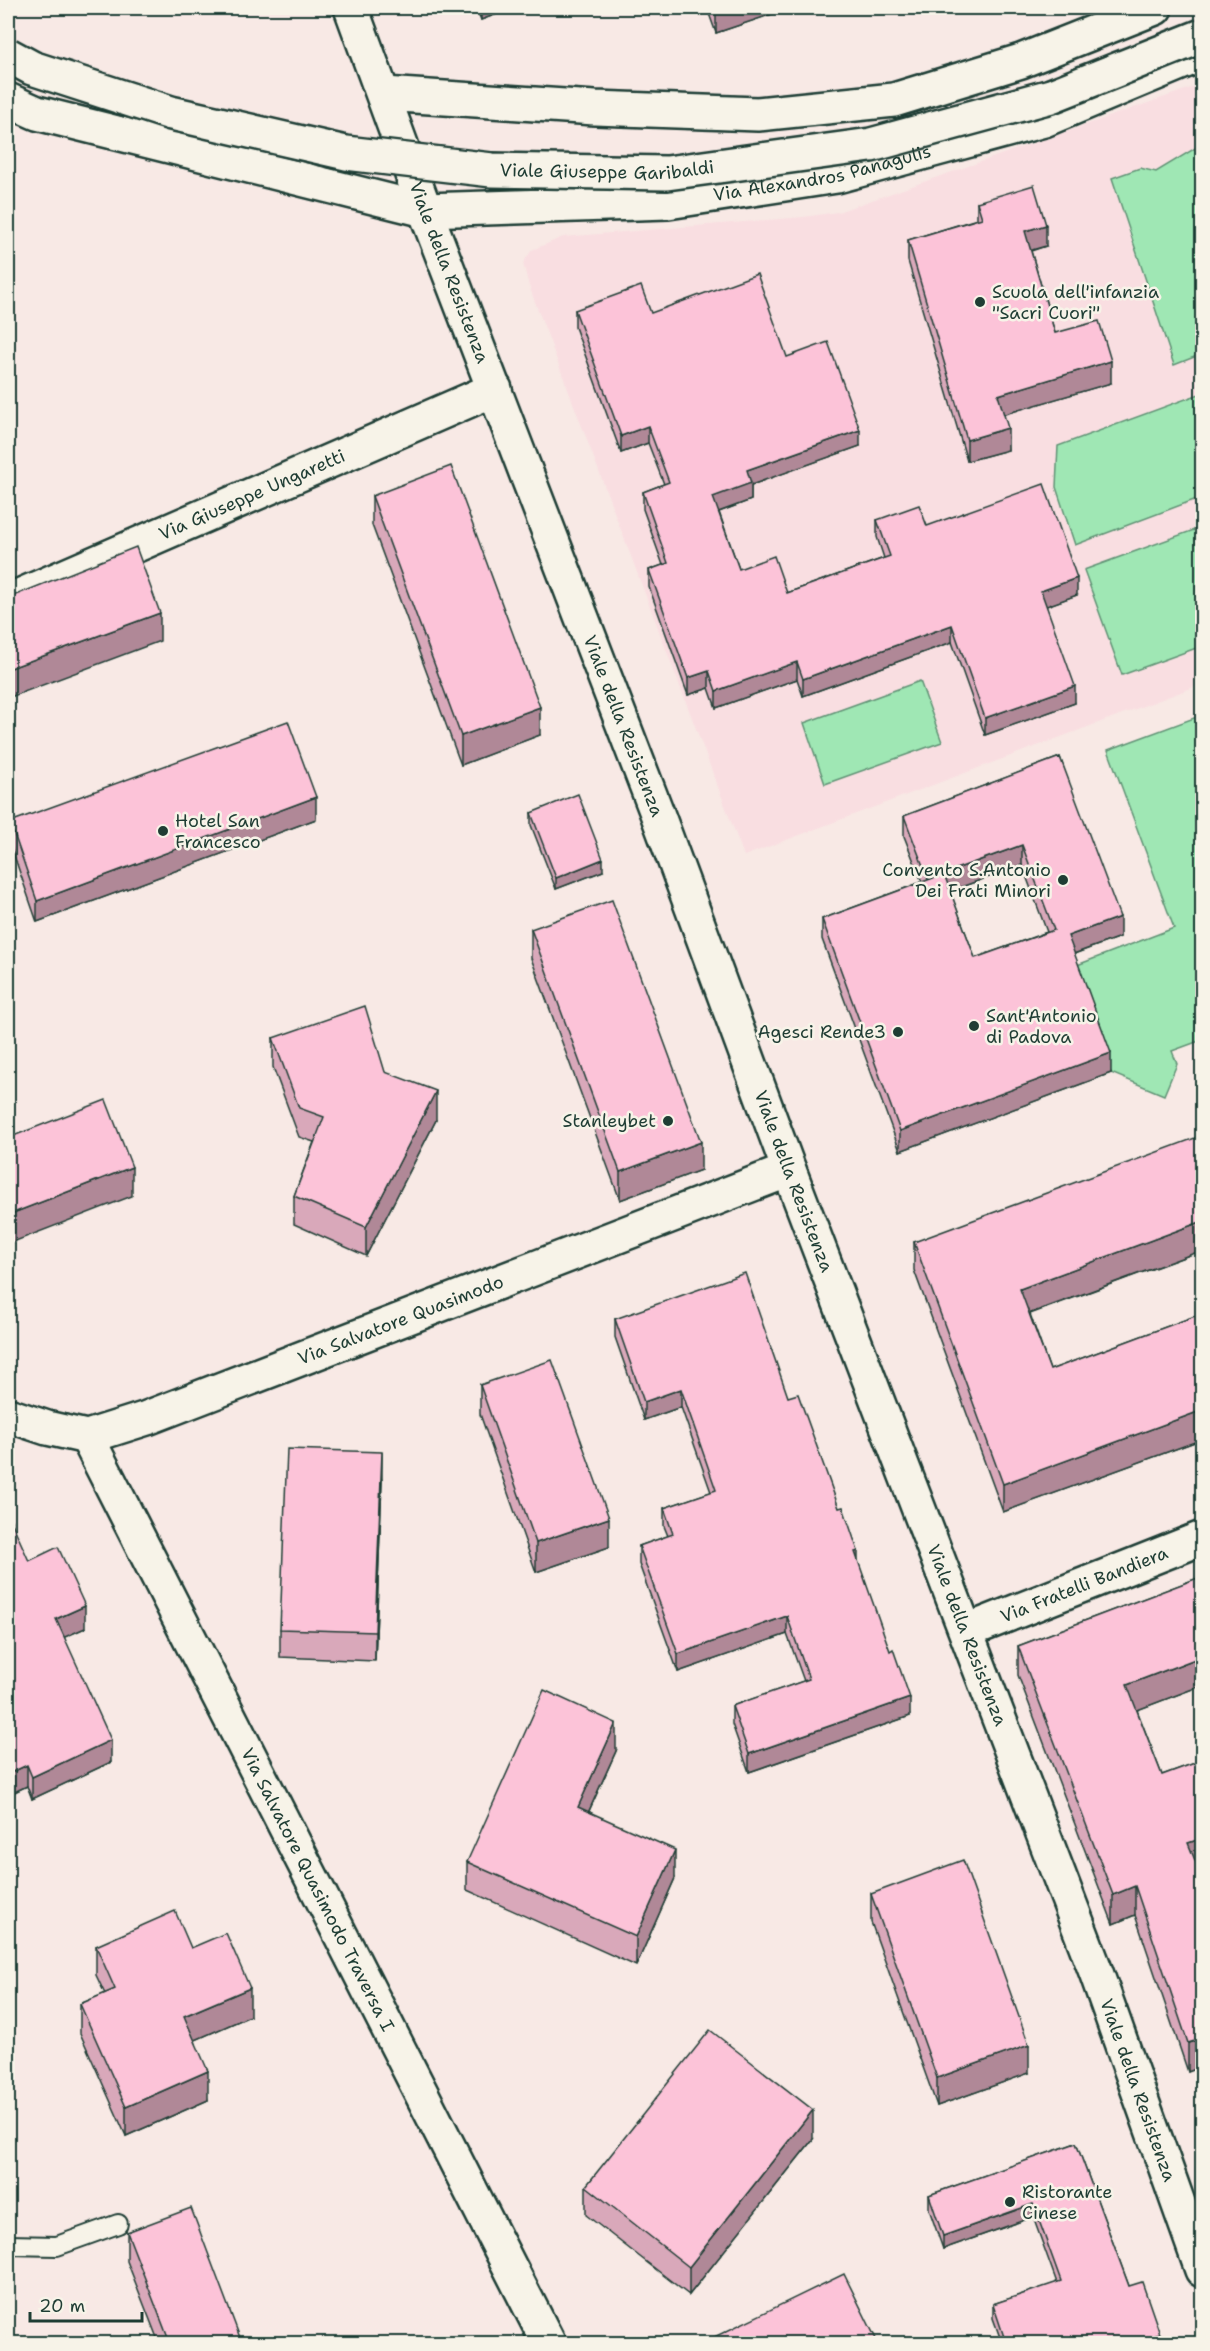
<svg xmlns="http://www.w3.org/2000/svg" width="1210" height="2351" viewBox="0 0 1210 2351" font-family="'Shantell Sans',sans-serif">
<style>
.built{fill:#f9dee1}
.green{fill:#9fe7b4;stroke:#5f9274;stroke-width:1.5}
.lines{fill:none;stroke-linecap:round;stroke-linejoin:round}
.service-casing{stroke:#1f3d34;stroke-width:22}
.minor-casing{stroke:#1f3d34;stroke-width:38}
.primary-casing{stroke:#1f3d34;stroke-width:38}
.service{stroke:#f7f3e8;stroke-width:18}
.minor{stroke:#f7f3e8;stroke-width:33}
.primary{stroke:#f7f3e8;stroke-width:33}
.primary-bridge-casing{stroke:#1f3d34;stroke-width:38;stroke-linecap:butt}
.primary-bridge{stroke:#f7f3e8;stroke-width:33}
.wall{fill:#d9a8ba;stroke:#1f3d34;stroke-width:1.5;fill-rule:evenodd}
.shaded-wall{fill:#b08897;stroke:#1f3d34;stroke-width:1.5}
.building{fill:#fcc3d8;stroke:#1f3d34;stroke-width:1.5}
.poi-dot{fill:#1f3d34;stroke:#f7f3e8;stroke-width:2}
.labels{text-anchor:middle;stroke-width:5;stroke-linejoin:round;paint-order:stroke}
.street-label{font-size:18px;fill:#1f3d34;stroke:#f7f3e8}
.poi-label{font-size:18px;fill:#1f3d34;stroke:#f7f3e8;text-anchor:start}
</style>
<rect width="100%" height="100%" fill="#f8e9e5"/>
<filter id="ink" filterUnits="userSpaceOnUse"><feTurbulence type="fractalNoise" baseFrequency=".0167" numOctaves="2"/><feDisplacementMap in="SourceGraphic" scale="12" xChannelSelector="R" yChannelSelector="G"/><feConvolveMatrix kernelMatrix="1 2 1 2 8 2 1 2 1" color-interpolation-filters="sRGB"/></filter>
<g filter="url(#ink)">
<path class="built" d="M1202,84V684L744,856L529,286L523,263L532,250L563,237L803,217L838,212Z"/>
<g class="green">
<path d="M1202,144V354L1174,365L1112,178L1140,168L1156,172Z"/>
<path d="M1202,393V497L1075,545L1056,487L1058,446Z"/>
<path d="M1202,527V646L1122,675L1084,570Z"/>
<path d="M920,681L942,742L825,784L804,723Z"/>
<path d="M1202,715V1040L1172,1051L1177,1064L1164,1095L1111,1073L1072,967L1174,928L1108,750Z"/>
</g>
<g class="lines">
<g class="service-casing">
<path id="service" d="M8,2245L57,2246L118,2224"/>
</g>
<g class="minor-casing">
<g id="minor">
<path d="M384,94L595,108L758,114L894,100L1021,61L1155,8"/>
<path id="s1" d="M425,210L668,202L837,176L1044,120L1202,54"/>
<path id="s2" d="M8,601L495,389"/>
<path id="s3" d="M8,1415L47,1428L87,1437L147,1418L789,1170"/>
<path id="s4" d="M87,1437L549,2344"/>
<path id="s5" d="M967,1631L1202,1538"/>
</g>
</g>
<g class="primary-casing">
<g id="primary">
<path id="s6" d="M351,8L425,210L657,813L789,1170L1096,1972L1202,2270"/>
<path d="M8,100L37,113L425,210"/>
</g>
</g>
<use href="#service" class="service"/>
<use href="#minor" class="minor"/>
<use href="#primary" class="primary"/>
<g class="primary-bridge-casing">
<g id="primary-bridge">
<path id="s7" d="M8,55L32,68L171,113L346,153L492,170L667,173L871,145L1051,96L1202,36"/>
</g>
</g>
<use href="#primary-bridge" class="primary-bridge"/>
</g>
<g class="wall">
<path d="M476,8H513L481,20Z"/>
<path d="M707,8H790L716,33Z"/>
<path d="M977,202L1046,246L1031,251L1055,333L1111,383L1004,414L1008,450L967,461L908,261V240L977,219Z"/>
<path d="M575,310L651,313L787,357L860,446L751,485V500L719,512L739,569L787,593L884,558L877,537V520L927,526L1077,595L1046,606L1075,703L985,735L952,642L803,696L797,679L716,708L709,688L688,695L649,587V570L663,565L643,509V492L664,484L648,443L621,453L575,327Z"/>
<path d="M372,496L540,735L461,765L372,525Z"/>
<path d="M1060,757L1120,937L1074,954L1111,1073L900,1151L822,939V919L922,882L904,836V816ZM1022,865L1047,932L975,958L950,891Z"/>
<path d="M531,813L603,871L556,889L531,825Z"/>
<path d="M316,819L37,922L10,844V822Z"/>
<path d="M531,929L701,1170L620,1200L531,958Z"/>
<path d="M273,1038L436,1120L366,1256L294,1224V1196L314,1142L299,1137L273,1067Z"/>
<path d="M914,1242L1203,1250L1030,1314L1050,1370L1203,1313V1439L1003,1512L914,1270Z"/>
<path d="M615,1319L788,1397L858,1562L910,1716L749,1772L732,1724V1706L804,1681L787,1634L678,1672L639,1564V1546L668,1536L664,1526V1508L711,1492L681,1407L644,1420L615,1337Z"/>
<path d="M480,1385L609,1547L536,1572L480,1414Z"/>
<path d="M382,1481L375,1661L280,1657V1629Z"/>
<path d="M29,1561L85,1628L64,1637L111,1762L32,1799L27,1786L8,1795Z"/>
<path d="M1203,1576V1685L1137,1710L1162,1775L1203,1760V1867L1198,1868L1203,1880V2081L1198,2068L1188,2072L1135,1915L1113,1924L1018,1675V1646Z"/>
<path d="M616,1751L589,1811L675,1878L636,1966L467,1890V1862Z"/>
<path d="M871,1894L1029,2073L937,2106L871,1922Z"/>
<path d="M96,1946L191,1948L250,2016L195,2040L208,2100L126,2136L80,2033V2004L105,1994L96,1975Z"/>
<path d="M813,2139L689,2295L586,2215V2186Z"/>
<path d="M1076,2143L1129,2286L1160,2343H1002L993,2318V2304L1057,2283L1033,2217L943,2249L929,2209V2195Z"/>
<path d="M127,2232L242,2343H159L127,2261Z"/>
</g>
<g class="shaded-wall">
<path d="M481,8H513L481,20Z"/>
<path d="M727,8H790L716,33V11Z"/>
<path d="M1046,225V246L1025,252V231Z"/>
<path d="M1111,361V383L998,416V395Z"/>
<path d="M648,426V443L621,453V436Z"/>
<path d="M1008,428V450L967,461V440Z"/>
<path d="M860,430V446L751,485V500L713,514V497L747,470Z"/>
<path d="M1077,578V595L1041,608V591Z"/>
<path d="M160,613V641L8,698V669Z"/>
<path d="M952,625V642L803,696V679Z"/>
<path d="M797,662V679L716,708V691Z"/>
<path d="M709,671V688L688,695V678Z"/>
<path d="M1075,686V703L985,735V718Z"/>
<path d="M540,707V735L461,765V736Z"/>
<path d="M316,797V819L37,922V901Z"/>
<path d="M1022,845V865L928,899V879Z"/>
<path d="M603,859V871L556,889V878Z"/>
<path d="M1120,917V937L1068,956V936Z"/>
<path d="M1111,1053V1073L900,1151V1131Z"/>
<path d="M436,1091V1120L366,1256V1227Z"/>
<path d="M701,1142V1170L620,1200V1172Z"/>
<path d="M132,1167V1196L8,1244V1215Z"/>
<path d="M1203,1221V1250L1020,1317V1289Z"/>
<path d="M681,1389V1407L644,1420V1402Z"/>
<path d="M1203,1410V1439L1003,1512V1484Z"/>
<path d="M382,1452V1481L375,1661V1632Z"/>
<path d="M609,1518V1547L536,1572V1543Z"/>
<path d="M858,1551V1569L855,1552Z"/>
<path d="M85,1606V1628L56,1641V1619Z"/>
<path d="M787,1616V1634L678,1672V1654Z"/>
<path d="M1203,1656V1685L1127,1714V1685Z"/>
<path d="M910,1698V1716L749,1772V1754Z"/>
<path d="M616,1723V1751L578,1835V1807Z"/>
<path d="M111,1740V1762L32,1799V1777Z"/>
<path d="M27,1765V1786L8,1795V1774Z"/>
<path d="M1203,1838V1867L1188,1872V1843Z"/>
<path d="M675,1850V1878L636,1966V1937Z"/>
<path d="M1135,1886V1915L1113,1924V1895Z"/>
<path d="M250,1988V2016L184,2045V2016Z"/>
<path d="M1198,2040V2068L1188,2072V2043Z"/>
<path d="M1029,2045V2073L937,2106V2078Z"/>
<path d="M208,2071V2100L126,2136V2107Z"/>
<path d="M813,2110V2139L689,2295V2267Z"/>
<path d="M1033,2204V2217L943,2249V2236Z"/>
<path d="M1160,2334V2343H1132Z"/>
</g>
<g class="building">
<path d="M715,8H727L716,11Z"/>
<path d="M1034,185L1046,225L1025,231L1055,333L1099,321L1111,361L998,395L1008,428L967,440L908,240L982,218L977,202Z"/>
<path d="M757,274L787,357L828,342L860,430L747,470L751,483L713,497L739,569L774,556L787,593L890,556L877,520L919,505L927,526L1044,484L1077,578L1041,591L1075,686L985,718L952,625L803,679L797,662L716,691L709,671L688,678L649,570L668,563L643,492L669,482L648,426L621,436L575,310L641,286L651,313Z"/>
<path d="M451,466L540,707L461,736L372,496Z"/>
<path d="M136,547L160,613L8,669V598Z"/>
<path d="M288,721L316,797L37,901L10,822Z"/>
<path d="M1060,757L1120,917L1068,936L1111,1053L900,1131L822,919L944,874L975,958L1054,930L1022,845L928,879L904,816Z"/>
<path d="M578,794L603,859L556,878L531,813Z"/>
<path d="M612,900L701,1142L620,1172L531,929Z"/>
<path d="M365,1006L385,1072L436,1091L366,1227L294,1196L324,1117L299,1108L273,1038Z"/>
<path d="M106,1100L132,1167L8,1215V1138Z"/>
<path d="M1203,1135V1221L1020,1289L1050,1370L1203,1313V1410L1003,1484L914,1242Z"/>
<path d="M745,1273L788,1397L798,1394L839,1508L843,1507L858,1551L855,1552L890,1651L893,1649L910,1698L749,1754L732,1706L809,1679L787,1616L678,1654L639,1546L673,1534L664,1508L716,1490L681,1389L644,1402L615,1319Z"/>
<path d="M552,1360L609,1518L536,1543L480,1385Z"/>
<path d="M287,1449L382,1452L375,1632L280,1629Z"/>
<path d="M8,1514L29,1561L58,1547L85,1606L56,1619L111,1740L32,1777L27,1765L8,1774Z"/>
<path d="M1203,1576V1656L1127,1685L1162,1775L1203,1760V1838L1188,1843L1203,1880V2052L1198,2040L1188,2043L1135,1886L1113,1895L1018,1646Z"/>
<path d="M544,1690L616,1723L578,1807L675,1850L636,1937L467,1862Z"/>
<path d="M963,1860L1029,2045L937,2078L871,1894Z"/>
<path d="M175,1911L191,1948L226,1933L250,1988L184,2016L208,2071L126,2107L80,2004L115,1989L96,1946Z"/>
<path d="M710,2030L813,2110L689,2267L586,2186Z"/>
<path d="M1076,2143L1129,2286L1142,2282L1160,2334L1132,2343H1006L993,2304L1061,2281L1033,2204L943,2236L929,2195Z"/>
<path d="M191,2208L242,2343H170L127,2232Z"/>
<path d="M844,2274L878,2343H702Z"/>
</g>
</g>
<g class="poi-dot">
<circle cx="980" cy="302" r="6"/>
<circle cx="163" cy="831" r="6"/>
<circle cx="1063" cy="880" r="6"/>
<circle cx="974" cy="1026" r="6"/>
<circle cx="898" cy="1032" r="6"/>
<circle cx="668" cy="1121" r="6"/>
<circle cx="1010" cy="2202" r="6"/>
</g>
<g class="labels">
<g class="street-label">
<text dy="6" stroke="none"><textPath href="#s7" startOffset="615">Viale Giuseppe Garibaldi</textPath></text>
<text dy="6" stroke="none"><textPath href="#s1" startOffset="400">Via Alexandros Panagulis</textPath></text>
<text dy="6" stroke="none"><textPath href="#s6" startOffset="282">Viale della Resistenza</textPath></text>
<text dy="6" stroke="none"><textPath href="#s2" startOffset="266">Via Giuseppe Ungaretti</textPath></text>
<text dy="6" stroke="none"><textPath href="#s6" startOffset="768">Viale della Resistenza</textPath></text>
<text dy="6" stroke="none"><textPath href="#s6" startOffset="1254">Viale della Resistenza</textPath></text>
<text dy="6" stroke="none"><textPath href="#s3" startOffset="417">Via Salvatore Quasimodo</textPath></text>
<text dy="6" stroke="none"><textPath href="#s5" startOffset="126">Via Fratelli Bandiera</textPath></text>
<text dy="6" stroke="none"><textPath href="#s6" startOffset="1740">Viale della Resistenza</textPath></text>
<text dy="6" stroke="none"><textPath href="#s4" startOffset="508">Via Salvatore Quasimodo Traversa I</textPath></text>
<text dy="6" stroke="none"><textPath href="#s6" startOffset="2226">Viale della Resistenza</textPath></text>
</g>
<g class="poi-label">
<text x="992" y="298">Scuola dell'infanzia<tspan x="992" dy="21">"Sacri Cuori"</tspan></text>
<text x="175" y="827">Hotel San<tspan x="175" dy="21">Francesco</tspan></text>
<text x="1051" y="876" text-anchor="end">Convento S.Antonio<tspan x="1051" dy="21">Dei Frati Minori</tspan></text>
<text x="986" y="1022">Sant'Antonio<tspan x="986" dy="21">di Padova</tspan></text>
<text x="886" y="1038" text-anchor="end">Agesci Rende3</text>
<text x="656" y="1127" text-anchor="end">Stanleybet</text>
<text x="1022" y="2198">Ristorante<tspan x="1022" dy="21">Cinese</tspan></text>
</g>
</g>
<rect width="1210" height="2351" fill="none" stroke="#f7f3e8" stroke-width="30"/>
<rect x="15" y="15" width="1180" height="2321" fill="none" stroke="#1f3d34" stroke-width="2" filter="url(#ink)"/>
<path d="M30 2312v9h112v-9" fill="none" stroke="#1f3d34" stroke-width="3"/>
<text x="39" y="2312" font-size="18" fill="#1f3d34" stroke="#f7f3e8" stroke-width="4.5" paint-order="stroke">20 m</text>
</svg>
